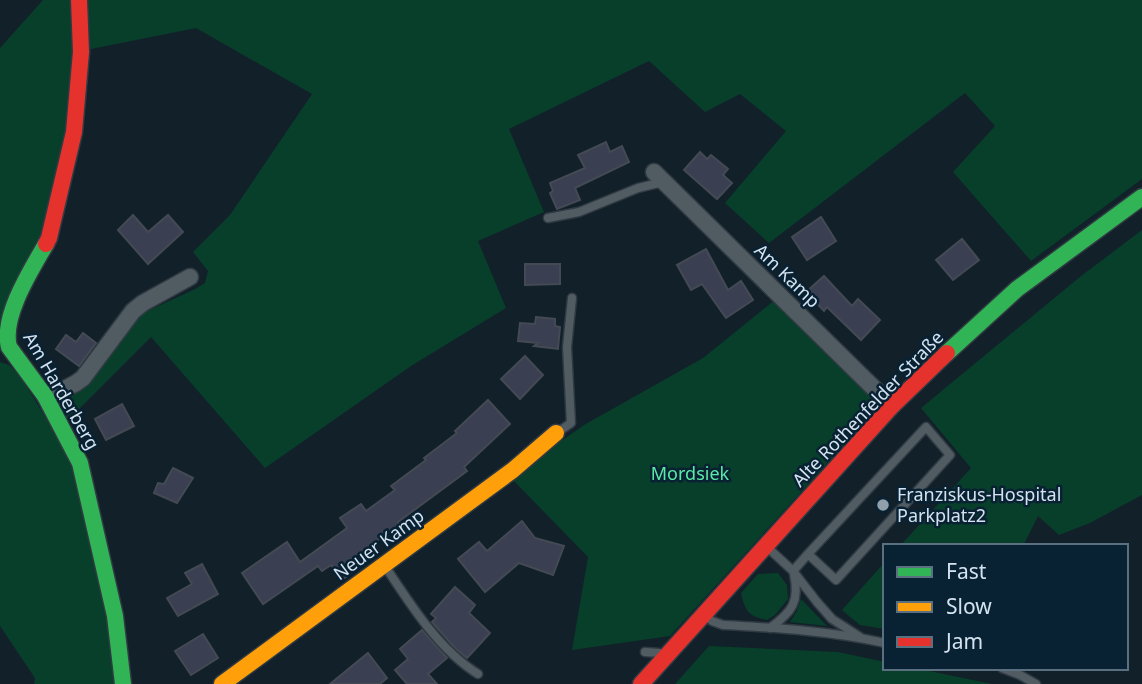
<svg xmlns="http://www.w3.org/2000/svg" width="1142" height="684" viewBox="0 0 1142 684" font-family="'Noto Sans',sans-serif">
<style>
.green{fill:#083f2a}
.building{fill:#3b3f52;stroke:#444a54;stroke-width:2}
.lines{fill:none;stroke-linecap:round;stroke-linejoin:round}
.lane-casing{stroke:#303a42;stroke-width:11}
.street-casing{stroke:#303a42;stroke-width:19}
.fast-casing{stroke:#303a42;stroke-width:19}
.slow-casing{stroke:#303a42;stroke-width:19}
.jam-casing{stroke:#303a42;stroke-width:19}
.lane{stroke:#515b62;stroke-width:8}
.street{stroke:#515b62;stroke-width:16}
.fast{stroke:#30b455;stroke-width:16}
.slow{stroke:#ff9f0a;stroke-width:16}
.jam{stroke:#e5322d;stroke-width:16}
.poi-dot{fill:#909faa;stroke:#082133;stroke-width:2.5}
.labels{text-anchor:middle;stroke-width:5;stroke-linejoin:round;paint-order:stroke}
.street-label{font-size:18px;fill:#d4e3f0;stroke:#082133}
.park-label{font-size:18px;fill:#5aeaa5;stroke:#082133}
.poi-label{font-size:18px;fill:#d4e3f0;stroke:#082133;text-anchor:start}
</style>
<rect width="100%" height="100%" fill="#122029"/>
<g class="green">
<path d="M43,0H1142V179L1031,261L953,172L995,126L965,93L769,243L725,203L786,131L740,94L705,112L649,61L509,129L544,212L478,241L506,308L411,366L265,468L151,337L65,423L57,407L61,401L70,397L87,383L143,313L193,290L205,283L208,271L193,252L230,215L312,94L196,28L81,51L49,238L0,334V48Z"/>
<path d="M1142,230V495L1090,523L1059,535L1038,516L1023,546H900L971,468L921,408L1081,276Z"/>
<path d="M776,299L873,397L871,415L670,636L572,650L588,557L510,477L584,425L703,358Z"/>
<path d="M0,362L9,365L20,376L75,465L110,618L116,684H34L35,678L0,626Z"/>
<path d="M885,562V629L860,625L842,610Z"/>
<path d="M778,573L787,585L788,599L775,615L767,620C748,616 745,611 741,593L758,574Z"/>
<path d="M801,599L827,626L790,622L797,611Z"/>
<path d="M709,646L838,652L885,662V668H915L992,684H675Z"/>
</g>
<g class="building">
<path d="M606,142L610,152L622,146L629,162L575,188L580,200L557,209L550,193L553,191L550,183L585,168L578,155Z"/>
<path d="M700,152L707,159L711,155L728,169L723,175L732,183L717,199L684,170Z"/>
<path d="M133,215L148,232L168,215L183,232L148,264L118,230Z"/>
<path d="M821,217L836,241L807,260L792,237Z"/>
<path d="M962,239L979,260L953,280L936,260Z"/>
<path d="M706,249L728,290L741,281L753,300L726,318L702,284L691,290L677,265Z"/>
<path d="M525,264H560V284L525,285Z"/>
<path d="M824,276L852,306L858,299L880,320L861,340L827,307L824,311L806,292Z"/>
<path d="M536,317L555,319V326L560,327L558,349L534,346L538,343L518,341L520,323L535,324Z"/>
<path d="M83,333L96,343L79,366L56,349L66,335L76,342Z"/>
<path d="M525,356L543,375L520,399L501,379Z"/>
<path d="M488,400L510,424L464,467L467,471L398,522L399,525L349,560L356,569L342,580L331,565L322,571L318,566L263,604L242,573L287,542L300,562L347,528L340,518L361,504L366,511L395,490L391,486L426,460L424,458L457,433L455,431Z"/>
<path d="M122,404L134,426L106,440L95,419Z"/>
<path d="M173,468L193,478L177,503L154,493L158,483L164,484Z"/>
<path d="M522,521L535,538L564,546L553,575L519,563L485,592L458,559L479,542L487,551Z"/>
<path d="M202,564L218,594L178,616L167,598L192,584L185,573Z"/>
<path d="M455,587L475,605L469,613L490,633L467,658L455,648L432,622L436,618L431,614Z"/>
<path d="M422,630L447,658L428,674L437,684H407L395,670L408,659L400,649Z"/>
<path d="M203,634L218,658L191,675L175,651Z"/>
<path d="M368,653L387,678L380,684H330Z"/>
</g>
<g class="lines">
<g class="lane-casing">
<g id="lane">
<path d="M548,218L579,212L638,188L663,182"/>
<path d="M558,432L571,423L567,347L572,298"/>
<path d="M767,547L793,571L817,602L832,619L860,637"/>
<path d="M385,566C410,604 439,650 478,674"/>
<path d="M793,571L808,554L926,427L950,455L836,580L808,554"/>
<path d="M706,616L712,621L723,625C777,628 832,631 885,643"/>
<path d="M770,628C792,612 800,602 794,574"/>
<path d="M645,652L659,653L664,655"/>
<path d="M1002,668L1020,675L1036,684"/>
</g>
</g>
<g class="street-casing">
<g id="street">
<path d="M654,172L892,406"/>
<path d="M45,396C59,391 71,388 83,378L133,311L143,303L190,277"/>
</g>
</g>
<g class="fast-casing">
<g id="fast">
<path d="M46,244C31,270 1,317 9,347L45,396L80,463L115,616L123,684"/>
<path d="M947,353L1017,289L1142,197"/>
</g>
</g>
<g class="slow-casing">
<path id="slow" d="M222,684L513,470L556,433"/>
</g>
<g class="jam-casing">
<g id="jam">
<path d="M46,244L49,238L74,132L81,52L79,0"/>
<path d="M641,684L892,406L947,353"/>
</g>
</g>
<use href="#lane" class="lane"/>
<use href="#street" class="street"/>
<use href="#fast" class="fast"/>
<use href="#slow" class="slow"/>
<use href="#jam" class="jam"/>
</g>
<circle class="poi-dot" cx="883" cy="505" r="7"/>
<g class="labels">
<g class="street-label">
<text transform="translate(787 276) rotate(44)" y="6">Am Kamp</text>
<text transform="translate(61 391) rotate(60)" y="6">Am Harderberg</text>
<text transform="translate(868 409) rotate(-46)" y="6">Alte Rothenfelder Straße</text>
<text transform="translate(379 545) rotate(-36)" y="6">Neuer Kamp</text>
</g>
<g class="park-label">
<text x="690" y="480">Mordsiek</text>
</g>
<g class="poi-label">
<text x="897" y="501">Franziskus-Hospital<tspan x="897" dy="21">Parkplatz2</tspan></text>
</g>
</g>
<rect x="883" y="544" width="245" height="126" fill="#082133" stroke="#5a6f7f" stroke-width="2"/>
<rect x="897" y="567" width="35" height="10" fill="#30b455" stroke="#5a6f7f" stroke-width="2"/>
<text x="946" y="579" font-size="21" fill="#d4e3f0">Fast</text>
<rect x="897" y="602" width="35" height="10" fill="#ff9f0a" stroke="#5a6f7f" stroke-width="2"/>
<text x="946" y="614" font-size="21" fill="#d4e3f0">Slow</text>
<rect x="897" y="637" width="35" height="10" fill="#e5322d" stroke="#5a6f7f" stroke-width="2"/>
<text x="946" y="649" font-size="21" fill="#d4e3f0">Jam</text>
</svg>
